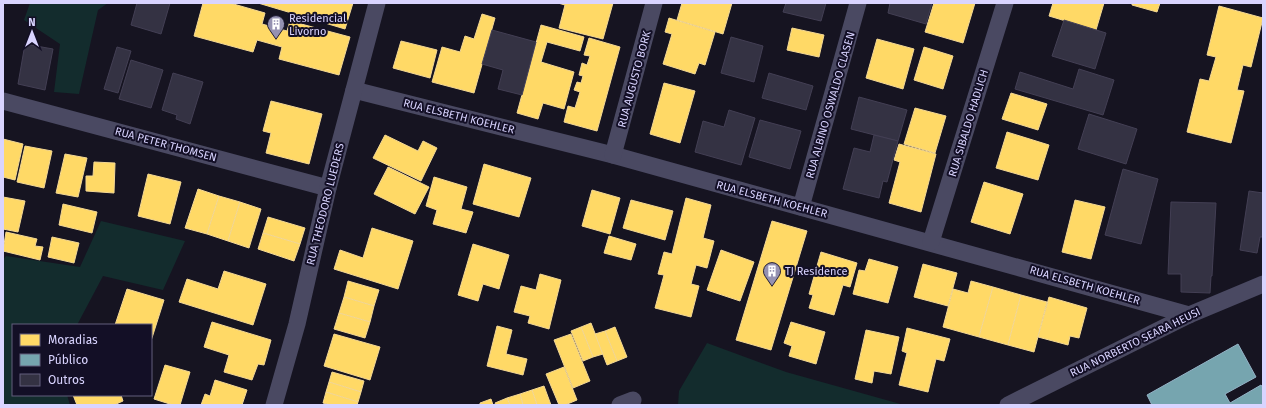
<svg xmlns="http://www.w3.org/2000/svg" width="1266" height="408" viewBox="0 0 1266 408" font-family="'Fira Sans',sans-serif">
<style>
.green{fill:#132c2d}
.homes{fill:#ffd966;stroke:#f4d894}
.public{fill:#76a5af;stroke:#94b3c7}
.building{fill:#343243;stroke:#433f54}
.lines{fill:none;stroke-linecap:round;stroke-linejoin:round}
.street{stroke:#4a4962;stroke-width:17}
.labels{text-anchor:middle;stroke-width:4;stroke-linejoin:round;paint-order:stroke}
.poi-label{font-size:11px;fill:#d9d4ff;stroke:#130f26;text-anchor:start}
.street-label{font-size:11px;fill:#d9d4ff;stroke:#130f26}
</style>
<rect width="100%" height="100%" fill="#161421"/>
<g class="green">
<path d="M30,3H108L98,10L79,94L54,92L60,44L24,20Z"/>
<path d="M101,221L185,241L163,290L103,276L77,325H13V395H67L70,405H3V260L6,256L80,267Z"/>
<path d="M707,343L786,372L904,405H678L679,391Z"/>
</g>
<g class="homes">
<path d="M203,3H230L265,13L262,24L287,31L290,21L350,37L339,75L279,59L282,47L257,40L253,52L194,36Z"/>
<path d="M258,3H353L345,29Z"/>
<path d="M558,3H613L603,39L559,28L565,5Z"/>
<path d="M682,3H732L723,34L677,20Z"/>
<path d="M934,3H975L963,43L925,32Z"/>
<path d="M1053,3H1104L1096,30L1049,16Z"/>
<path d="M1132,3H1160L1157,12L1132,5Z"/>
<path d="M1219,6L1263,18L1251,67L1243,65L1237,90L1244,91L1231,143L1187,132L1200,79L1209,81L1216,57L1207,55Z"/>
<path d="M482,14L495,18L474,93L432,82L442,47L460,52L465,36L474,39Z"/>
<path d="M669,18L715,32L705,65L699,63L695,74L663,64L672,34L665,32Z"/>
<path d="M541,25L584,37L580,51L547,42L541,62L574,72L564,109L543,103L538,119L517,113Z"/>
<path d="M792,28L824,35L819,57L787,50Z"/>
<path d="M589,38L620,47L597,131L564,122L568,106L575,108L580,92L574,90L577,82L581,83L583,76L579,75L582,63L587,65L590,56L584,55Z"/>
<path d="M877,39L914,49L903,89L866,78Z"/>
<path d="M401,41L437,50L430,78L393,68Z"/>
<path d="M924,47L953,56L943,89L914,80Z"/>
<path d="M664,83L695,91L680,143L650,134Z"/>
<path d="M1011,93L1047,104L1038,130L1002,119Z"/>
<path d="M271,101L322,114L309,164L266,153L271,133L263,131Z"/>
<path d="M915,108L946,116L935,153L904,144Z"/>
<path d="M1007,132L1049,145L1038,180L996,168Z"/>
<path d="M385,135L418,151L423,141L437,148L421,181L373,158Z"/>
<path d="M3,139L23,144L15,180L3,177Z"/>
<path d="M899,144L936,154L921,212L889,203L900,162L894,160Z"/>
<path d="M25,146L52,151L44,188L17,182Z"/>
<path d="M65,154L87,158L78,197L56,193Z"/>
<path d="M94,162L115,163L114,193L86,191V176H93Z"/>
<path d="M484,164L531,178L519,217L473,204Z"/>
<path d="M388,167L429,187L415,214L374,194Z"/>
<path d="M148,174L181,182L170,224L138,216Z"/>
<path d="M434,177L467,187L461,209L473,212L466,233L433,224L437,210L426,206Z"/>
<path d="M984,182L1023,194L1010,234L971,222Z"/>
<path d="M198,189L219,196L207,234L185,228Z"/>
<path d="M592,190L620,198L610,234L582,226Z"/>
<path d="M219,196L240,202L228,241L207,234Z"/>
<path d="M3,197L25,201L18,232L3,229Z"/>
<path d="M686,198L711,205L703,238L714,241L707,268L696,265L691,284L699,286L691,317L655,308L664,275L658,274L664,252L672,254Z"/>
<path d="M631,200L673,211L665,240L623,228Z"/>
<path d="M1075,200L1105,207L1091,259L1062,252Z"/>
<path d="M240,202L261,209L249,248L228,241Z"/>
<path d="M63,204L97,212L92,233L59,225Z"/>
<path d="M268,217L305,228L300,244L263,233Z"/>
<path d="M772,221L807,231L771,350L736,340Z"/>
<path d="M372,228L413,241L398,289L334,269L340,250L363,258Z"/>
<path d="M6,232L37,239L35,246L43,247L40,260L3,251Z"/>
<path d="M263,233L300,244L294,261L258,249Z"/>
<path d="M609,236L636,244L631,260L604,253Z"/>
<path d="M52,237L79,243L74,263L48,257Z"/>
<path d="M473,244L509,255L499,289L483,284L478,301L458,295Z"/>
<path d="M721,250L754,262L740,301L707,290Z"/>
<path d="M821,252L857,263L850,287L843,285L834,315L809,308L813,295L809,294Z"/>
<path d="M869,259L898,267L888,303L853,294L859,270L865,271Z"/>
<path d="M923,264L957,273L948,306L914,297Z"/>
<path d="M224,271L266,284L253,325L179,302L187,279L218,289Z"/>
<path d="M540,274L561,280L549,329L528,323L530,316L514,312L521,286L536,290Z"/>
<path d="M348,281L379,290L374,306L344,297Z"/>
<path d="M971,281L993,287L979,337L943,327L953,289L968,293Z"/>
<path d="M993,287L1021,295L1008,345L979,337Z"/>
<path d="M127,289L164,300L151,341V325H115Z"/>
<path d="M1021,295L1047,302L1034,352L1008,345Z"/>
<path d="M344,297L374,306L370,322L339,313Z"/>
<path d="M1049,297L1087,308L1079,338L1070,336L1068,345L1038,337Z"/>
<path d="M339,313L370,322L365,338L334,329Z"/>
<path d="M212,322L271,340L264,365L258,364L252,380L224,372L229,355L204,347Z"/>
<path d="M791,322L825,332L816,364L789,356L792,346L784,343Z"/>
<path d="M591,323L603,354L593,357L581,327Z"/>
<path d="M497,326L512,330L506,354L527,359L523,375L487,366Z"/>
<path d="M581,327L593,357L583,361L571,331Z"/>
<path d="M615,327L627,357L617,361L605,331Z"/>
<path d="M907,328L950,339L944,361L936,359L928,392L899,385L907,353L902,351Z"/>
<path d="M866,330L899,337L891,374L874,371L872,383L855,379Z"/>
<path d="M605,331L617,361L607,365L595,334Z"/>
<path d="M334,334L380,347L370,380L324,366Z"/>
<path d="M571,334L590,381L573,388L554,340Z"/>
<path d="M165,365L190,372L180,405H173L154,399Z"/>
<path d="M564,367L577,400L565,405H559L546,374Z"/>
<path d="M332,372L364,381L361,392L329,382Z"/>
<path d="M215,380L247,390L242,405H201L205,394L210,396Z"/>
<path d="M329,382L361,392L358,402L326,392Z"/>
<path d="M544,386L551,405H537L532,390Z"/>
<path d="M532,390L537,405H523L520,394Z"/>
<path d="M326,392L358,402L357,405H331L323,403Z"/>
<path d="M520,394L523,405H510L507,398Z"/>
<path d="M73,395H121L123,401L114,405H77Z"/>
<path d="M507,398L510,405H496L495,403Z"/>
<path d="M491,399L493,405H480V403Z"/>
</g>
<path class="public" d="M1238,344L1256,377L1225,394L1230,403L1261,385L1263,388V405H1152L1147,395Z"/>
<g class="building">
<path d="M137,3H170L161,34L131,25Z"/>
<path d="M786,3H826L821,21L783,12Z"/>
<path d="M890,3H932L926,24L888,13Z"/>
<path d="M1064,20L1106,33L1095,69L1052,56Z"/>
<path d="M492,30L536,42L522,95L498,89L503,70L482,64Z"/>
<path d="M731,37L763,46L754,82L721,73Z"/>
<path d="M25,44L53,49L45,90L18,84Z"/>
<path d="M117,47L131,51L118,93L104,89Z"/>
<path d="M131,60L163,70L151,108L119,99Z"/>
<path d="M1079,69L1114,80L1103,115L1015,89L1020,72L1073,89Z"/>
<path d="M173,73L203,82L190,124L176,119L177,115L162,110Z"/>
<path d="M769,73L813,86L806,110L762,98Z"/>
<path d="M859,97L907,110L898,141L851,129Z"/>
<path d="M729,110L755,118L741,165L695,152L703,121L724,127Z"/>
<path d="M1089,114L1137,129L1126,164L1078,149Z"/>
<path d="M760,120L801,131L790,169L749,157Z"/>
<path d="M874,135L898,141L887,182L883,181L879,198L843,189L854,148L870,152Z"/>
<path d="M1123,169L1158,179L1141,244L1105,235Z"/>
<path d="M1249,191L1263,193V237H1260L1257,253L1240,250Z"/>
<path d="M1171,202L1216,203L1212,276H1211L1210,293L1181,292V274H1168Z"/>
</g>
<g class="lines">
<g class="street">
<path d="M354,90L613,155L1189,315"/>
<path d="M3,101L328,188"/>
<path d="M613,155L654,3"/>
<path d="M801,207L858,3"/>
<path d="M931,242L1005,3"/>
<path d="M274,405L297,324L328,188L377,3"/>
<path d="M620,405L633,400"/>
<path d="M1008,405L1189,315L1263,284"/>
</g>
</g>
<defs>
<g id="building-pin" transform="scale(0.9)"><path d="M0 17L-7.5 6A9.5 9.5 0 1 1 7.5 6Z" fill="#9591b1" stroke="#130f26"/><path d="M-4-6H4V6H1V3H-1V6H-4ZM-2.5-4.3h1.7v1.8h-1.7ZM.8-4.3h1.7v1.8H.8ZM-2.5-1h1.7V.8h-1.7ZM.8-1h1.7V.8H.8Z" fill="#fff"/></g>
</defs>
<g fill-rule="evenodd">
<use href="#building-pin" x="276" y="24"/>
<use href="#building-pin" x="772" y="271"/>
</g>
<g class="labels">
<g class="poi-label">
<text x="289" y="22">Residencial<tspan x="289" dy="13">Livorno</tspan></text>
<text x="785" y="275">TJ Residence</text>
</g>
<g class="street-label">
<text transform="translate(634 79) rotate(-75)" y="4">RUA AUGUSTO BORK</text>
<text transform="translate(830 105) rotate(-74)" y="4">RUA ALBINO OSWALDO CLASEN</text>
<text transform="translate(459 116) rotate(14)" y="4">RUA ELSBETH KOEHLER</text>
<text transform="translate(968 123) rotate(-73)" y="4">RUA SIBALDO HADLICH</text>
<text transform="translate(166 144) rotate(15)" y="4">RUA PETER THOMSEN</text>
<text transform="translate(772 199) rotate(15)" y="4">RUA ELSBETH KOEHLER</text>
<text transform="translate(325 204) rotate(-76)" y="4">RUA THEODORO LUEDERS</text>
<text transform="translate(1085 285) rotate(16)" y="4">RUA ELSBETH KOEHLER</text>
<text transform="translate(1135 342) rotate(-26)" y="4">RUA NORBERTO SEARA HEUSI</text>
</g>
</g>
<rect width="1266" height="408" fill="none" stroke="#d9d4ff" stroke-width="8"/>
<rect x="12" y="324" width="140" height="72" fill="#130f26" stroke="#625e7d"/>
<rect x="20" y="334" width="20" height="12" fill="#ffd966" stroke="#625e7d"/>
<text x="48" y="344" font-size="12" fill="#d9d4ff">Moradias</text>
<rect x="20" y="354" width="20" height="12" fill="#76a5af" stroke="#625e7d"/>
<text x="48" y="364" font-size="12" fill="#d9d4ff">Público</text>
<rect x="20" y="374" width="20" height="12" fill="#343243" stroke="#625e7d"/>
<text x="48" y="384" font-size="12" fill="#d9d4ff">Outros</text>
<g transform="translate(32 32)" stroke="#130f26" stroke-width="3" paint-order="stroke">
<path d="M0-3L7 15L0 10L-7 15Z" fill="#d9d4ff"/>
<text y="-6" font-size="11" font-weight="bold" text-anchor="middle" fill="#d9d4ff">N</text>
</g>
</svg>
